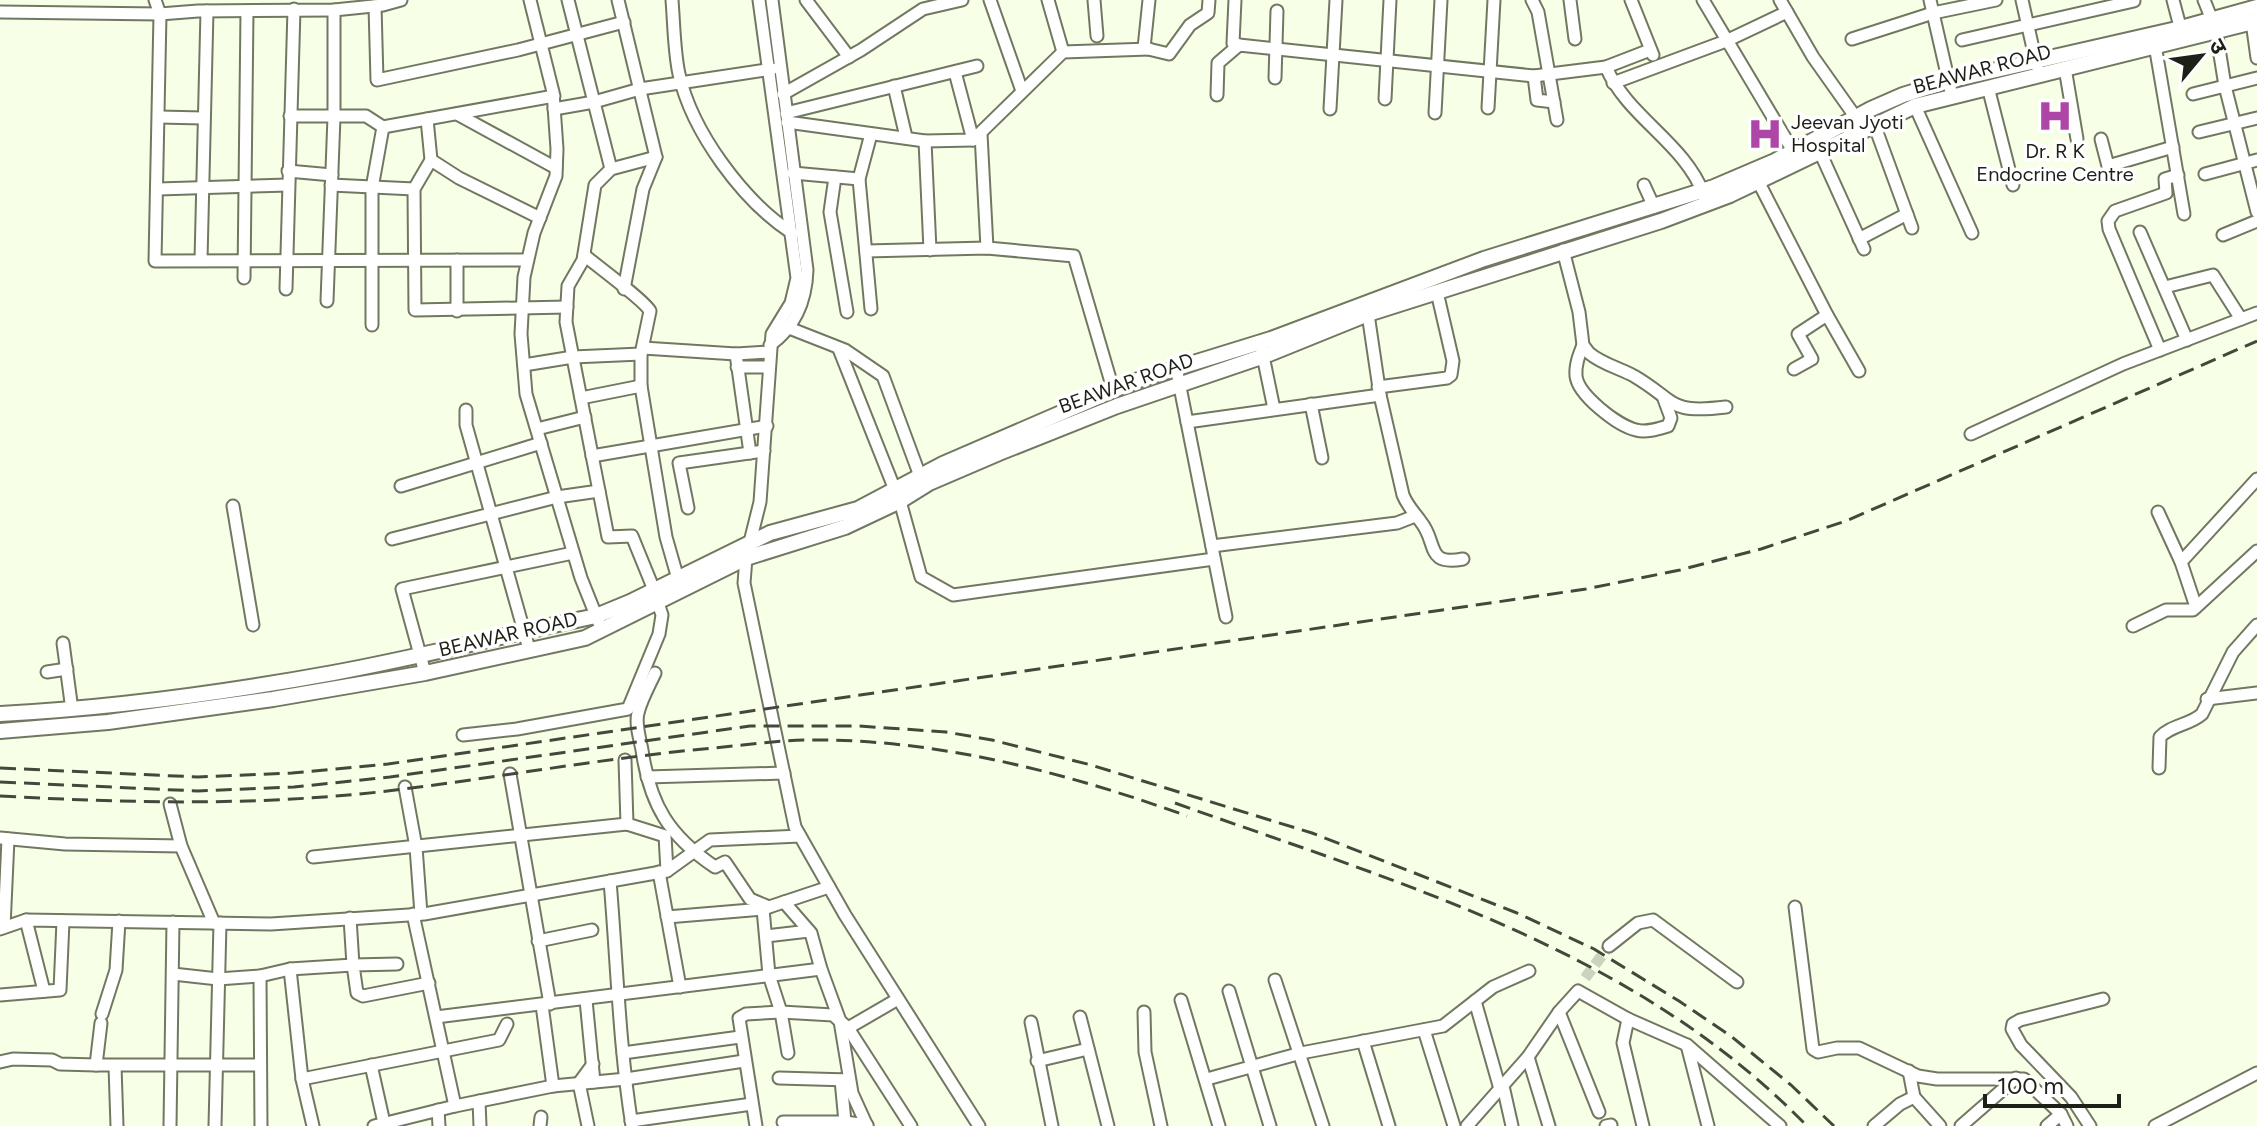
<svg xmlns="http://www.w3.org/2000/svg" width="2257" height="1126" viewBox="0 0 2257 1126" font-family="Figtree,'Noto Sans Devanagari',sans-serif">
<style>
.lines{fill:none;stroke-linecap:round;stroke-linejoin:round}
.minor-tunnel{stroke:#cbd2bd;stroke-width:11;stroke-dasharray:11 5.5;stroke-linecap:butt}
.minor-casing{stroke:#717862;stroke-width:15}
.major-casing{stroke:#717862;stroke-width:18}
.minor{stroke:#fff;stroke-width:11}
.major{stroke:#fff;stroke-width:14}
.rail{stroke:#44483c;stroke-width:3;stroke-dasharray:16 8;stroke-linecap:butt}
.labels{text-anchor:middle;stroke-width:7;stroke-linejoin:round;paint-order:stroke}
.street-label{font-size:20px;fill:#1d2017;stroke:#fff}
.poi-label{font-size:20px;fill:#1d2017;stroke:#fff;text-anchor:start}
</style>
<rect width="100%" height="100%" fill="#f7ffe6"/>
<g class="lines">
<path class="minor-tunnel" d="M1585,978L1609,946"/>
<g class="minor-casing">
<g id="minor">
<path d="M155,0L160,14L155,261L527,260"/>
<path d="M530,0L553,92L557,149L556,176L534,233L524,277L521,334L526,394L581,578L599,623"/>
<path d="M568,0L611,169"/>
<path d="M618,0L656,157L643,189L624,289"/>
<path d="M672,0C674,24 674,51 679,74C692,132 743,201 792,233"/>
<path d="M759,0L797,278L791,303L772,334L760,502L746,558L744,583L795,827L845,915L979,1126"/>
<path d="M806,0L849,57"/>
<path d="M990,0L1022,91"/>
<path d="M1048,0L1063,52"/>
<path d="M1094,0L1097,36"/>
<path d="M1149,0L1144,48L1169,54L1190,25L1208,13L1209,0"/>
<path d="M1235,0L1233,43L1239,45"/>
<path d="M1532,0L1538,12L1557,120"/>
<path d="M1570,0L1575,39"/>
<path d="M1631,0L1653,55"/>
<path d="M1703,0L1793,151"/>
<path d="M1780,0L1813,57L1864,129"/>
<path d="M1930,0L1952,96"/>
<path d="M2022,0L2037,66"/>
<path d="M2173,0L2182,34"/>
<path d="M2204,0L2216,30L2225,86L2257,212"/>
<path d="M375,6L377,80L518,50L624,22"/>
<path d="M0,12L160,14L198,11L334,10L383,5L401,0"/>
<path d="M2252,22L2257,58"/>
<path d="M1852,39L1933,13L1996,0"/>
<path d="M1962,40L2134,1"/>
<path d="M2155,45L2184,214"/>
<path d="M1606,67C1628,118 1684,142 1704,195"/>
<path d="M2065,68L2077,139"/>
<path d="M955,72L973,140"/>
<path d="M1534,76L1537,100L1554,102"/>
<path d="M1275,78L1277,11"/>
<path d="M1613,83L1726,41L1787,12"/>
<path d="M894,86L906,137"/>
<path d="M1988,87L2013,185"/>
<path d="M783,94L861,50L923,9L962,0"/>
<path d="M2193,94L2257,78"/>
<path d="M1217,95L1218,63L1239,45L1534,76L1606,67L1650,50"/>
<path d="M1385,99L1390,0"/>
<path d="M1915,106L1972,233"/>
<path d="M1488,108L1494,0"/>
<path d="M554,109L594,102L640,89L772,69"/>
<path d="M1330,109L1336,0"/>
<path d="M786,113L977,66"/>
<path d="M1435,113L1441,0"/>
<path d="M457,114L556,168"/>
<path d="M290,116H366L383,127L554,96"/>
<path d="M159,117L203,118"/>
<path d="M427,119L431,160L414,189L415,310L567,307"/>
<path d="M787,122L925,141L973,140L1063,52L1149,49"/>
<path d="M1874,124L1912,228"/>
<path d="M2199,132L2257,118"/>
<path d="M981,134L987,248"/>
<path d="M2101,139L2108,166L2173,147"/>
<path d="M925,141L930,250"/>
<path d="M1820,152L1864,249"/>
<path d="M431,160L459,178L540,218"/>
<path d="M288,171L332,175"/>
<path d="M793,173L859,179"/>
<path d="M2205,174L2257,160"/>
<path d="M835,177L830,212L847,312"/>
<path d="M1759,183L1827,315L1859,371"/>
<path d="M331,185L414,189"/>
<path d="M1644,185L1654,207"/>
<path d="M158,189L288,185"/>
<path d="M2140,232L2187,340"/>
<path d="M2223,235L2257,221"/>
<path d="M1859,239L1907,214"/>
<path d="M1563,250L1579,312L1583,345L1589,353C1602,364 1619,368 1634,376C1678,402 1667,414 1726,407"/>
<path d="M866,251L987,248L1074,256L1113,389"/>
<path d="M584,255C596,265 645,301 650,311L641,354V386L666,537L678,579"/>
<path d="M201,260L207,11"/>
<path d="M457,260V311"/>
<path d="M244,278L247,11"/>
<path d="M2165,287L2213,275L2241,319"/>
<path d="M286,289L294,9"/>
<path d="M327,301L334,117V10"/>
<path d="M871,309L859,179L871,134"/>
<path d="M1368,314L1380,395L1403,495C1408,507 1414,512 1421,522C1438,543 1425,566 1463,559"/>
<path d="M372,325V188L383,127"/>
<path d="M789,328L845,350L883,376L920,476"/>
<path d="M770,345C795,327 806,300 807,270L772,0"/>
<path d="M1583,345C1579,355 1575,365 1576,376C1578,395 1618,426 1636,430C1646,433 1658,429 1668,426L1671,418L1664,399"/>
<path d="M643,348L736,354L770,352"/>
<path d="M839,349L895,490"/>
<path d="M2160,350L2109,229L2108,221L2115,211L2166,193L2165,179L2178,175"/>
<path d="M1262,351L1274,409"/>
<path d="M736,354L750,453"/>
<path d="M524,365L573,357L641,354"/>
<path d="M737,367H768"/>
<path d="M1176,367L1187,422L1380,395"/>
<path d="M1794,369L1812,359L1798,334L1827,315"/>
<path d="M1378,387L1447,378L1451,375L1453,361L1437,292"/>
<path d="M581,398L641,386"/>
<path d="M1311,404L1322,458"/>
<path d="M466,410V425L529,649"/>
<path d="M1187,422L1226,617"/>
<path d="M537,429L585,417"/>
<path d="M1971,434L2123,364L2257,313"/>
<path d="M592,456L767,426"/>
<path d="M401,486L541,443"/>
<path d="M900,501L921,577L953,595L1214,559"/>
<path d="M233,506L253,625"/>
<path d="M688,508L679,463L764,451"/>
<path d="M2158,512L2181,562L2196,607"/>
<path d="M392,539L557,497L599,491"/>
<path d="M1212,546L1397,523L1415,516"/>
<path d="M2181,562L2257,479"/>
<path d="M654,590L632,536L608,537L566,322L568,286L583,260L595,185L611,169L656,157"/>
<path d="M2133,626L2166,610H2193L2257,551"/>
<path d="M63,643L72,710"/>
<path d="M47,672L67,669"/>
<path d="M425,673L402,589L573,553"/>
<path d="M655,673C649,686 641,700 638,713C635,724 640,739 642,750C650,805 669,836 715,867L725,862L750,899L769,907"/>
<path d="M2207,699L2257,693"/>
<path d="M463,735L517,729L628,709L659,634L662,615L658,603"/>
<path d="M625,760L627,824L665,836L667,871"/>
<path d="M2159,768L2160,737C2171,725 2190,725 2202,714L2233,652L2257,625"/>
<path d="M510,774L550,1004"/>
<path d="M647,777L784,773"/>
<path d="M405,787L416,847L421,914"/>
<path d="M170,804L181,846L214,923"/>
<path d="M0,838L65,844L181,846"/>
<path d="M313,857L627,824"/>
<path d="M659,872L680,987"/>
<path d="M610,881C617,963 619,1045 632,1126"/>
<path d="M784,902L811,933L821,969L840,1021L852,1093L867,1126"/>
<path d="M1795,907L1813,1049L1818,1052L1837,1048H1859L1918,1076L1937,1079H2024L2061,1114L2067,1126"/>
<path d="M763,909L769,975L781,1012L788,1053"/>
<path d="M413,914L455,1106"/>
<path d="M667,917L763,909L829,887"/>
<path d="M26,920L44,991"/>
<path d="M4,927L8,839"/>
<path d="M0,929L26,920L271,924L424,914L667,871L710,840L800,836"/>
<path d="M766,936L809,931"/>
<path d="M538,941L592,930"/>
<path d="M1609,946L1638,923L1653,920L1737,982"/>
<path d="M397,964L353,965L357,993L363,996L429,983"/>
<path d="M290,969L302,1079L313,1126"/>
<path d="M173,974L218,979L260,976L290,969L353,965L350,918"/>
<path d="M260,976L261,1126"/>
<path d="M1275,980L1323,1126"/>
<path d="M1229,991L1270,1126"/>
<path d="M0,995L60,990L63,921"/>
<path d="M586,1000L594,1082"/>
<path d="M1181,1000L1219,1126"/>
<path d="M1475,1001L1500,1089"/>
<path d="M542,1005L553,1086"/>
<path d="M1144,1012L1145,1052L1161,1126"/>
<path d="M1559,1012L1599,1112"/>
<path d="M102,1014L116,970L119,921"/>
<path d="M436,1017L821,969"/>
<path d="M1080,1017L1108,1126"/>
<path d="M1628,1019L1623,1043L1643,1126"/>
<path d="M1031,1022L1052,1126"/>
<path d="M848,1028L898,999"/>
<path d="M1424,1030L1454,1126"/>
<path d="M1363,1041L1389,1126"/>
<path d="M1687,1045L1708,1126"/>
<path d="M623,1053L740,1037"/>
<path d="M1528,1057L1549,1126"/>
<path d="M1037,1061L1088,1049"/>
<path d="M0,1062L13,1059L52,1060L60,1064L96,1065H260"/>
<path d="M96,1065L101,1023"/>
<path d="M371,1065L384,1123"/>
<path d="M115,1066L117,1126"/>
<path d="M1909,1071L1914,1097"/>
<path d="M779,1078L849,1080"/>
<path d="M302,1079L499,1040L507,1024"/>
<path d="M1207,1079L1301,1053L1443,1026L1493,987L1529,971"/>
<path d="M841,1080L845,1122"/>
<path d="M1503,1086L1512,1126"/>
<path d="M479,1101L480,1126"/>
<path d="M438,1110L439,1126"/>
<path d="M631,1121L752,1104"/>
<path d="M783,1122H845L867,1125"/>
<path d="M170,1126L173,922"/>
<path d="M215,1126L220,923"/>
<path d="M374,1126L455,1106L553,1086L626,1079L744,1061"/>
<path d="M540,1126L541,1117"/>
<path d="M588,1126L579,1083L593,1064"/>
<path d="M756,1126L739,1018L746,1014L781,1012L833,1015L848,1028L911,1126"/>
<path d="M1467,1126L1528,1057L1559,1012L1578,991L1628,1019L1687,1045L1780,1126"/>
<path d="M1606,1126L1611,1125"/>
<path d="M1874,1126L1900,1104L1914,1097L1940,1126"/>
<path d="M1961,1126L2016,1078"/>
<path d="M2047,1126L2061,1114"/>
<path d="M2090,1126L2071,1097L2021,1045L2012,1029L2013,1024L2020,1020L2103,999"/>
<path d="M2155,1126L2257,1073"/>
</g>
</g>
<g class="major-casing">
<g id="major">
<path d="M0,714C112,708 223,693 333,673C421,657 508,634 596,616L630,602L770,533L858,509L943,464L1135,381L1271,339L1484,259L1714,187L1775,161L1871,109L1903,95L1948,81L2181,28L2257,7"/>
<path d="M0,731L108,722L273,699L425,673L585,638L746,558L845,527L900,501L929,483L999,453L1117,406L1264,356L1368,314L1661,221L1730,195L1915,106L2257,21"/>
</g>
</g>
<use href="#minor" class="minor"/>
<use href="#major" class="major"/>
<g class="rail">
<path d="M0,768L198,777L292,773L388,764L1586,589L1680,570L1761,549L1846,521L2257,341"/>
<path d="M0,782L198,791L294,787L390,777L750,726H859L946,732L992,740L1091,765L1312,833L1517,913L1594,949L1679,1001L1732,1037L1791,1085L1834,1126"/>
<path d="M0,796C131,803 249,806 379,792C491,779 602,758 714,748C744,745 774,741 804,740C934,738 1065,772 1187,816"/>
<path d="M1175,803C1401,884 1635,949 1807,1126"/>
</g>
</g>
<defs>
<g id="hospital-bare" transform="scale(2.76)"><path d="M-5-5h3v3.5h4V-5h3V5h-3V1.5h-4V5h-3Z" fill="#ae46a8" stroke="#fff" stroke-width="2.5" paint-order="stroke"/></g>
</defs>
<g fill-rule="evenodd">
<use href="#hospital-bare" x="2055" y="116"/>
<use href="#hospital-bare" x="1765" y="134"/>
</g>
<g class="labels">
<g class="street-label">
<text transform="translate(1982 69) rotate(-15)" y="7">BEAWAR ROAD</text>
<text transform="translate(1126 383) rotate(-20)" y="7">BEAWAR ROAD</text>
<text transform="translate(508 634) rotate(-13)" y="7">BEAWAR ROAD</text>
</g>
<g class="poi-label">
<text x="1791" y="129">Jeevan Jyoti<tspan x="1791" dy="23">Hospital</tspan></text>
<text x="2055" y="158" text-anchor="middle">Dr. R K<tspan x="2055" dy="23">Endocrine Centre</tspan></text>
</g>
</g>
<g transform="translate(2201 56) rotate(61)" stroke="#ffffff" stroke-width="6" paint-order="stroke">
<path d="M0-6L14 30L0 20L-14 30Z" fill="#1d2017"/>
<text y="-12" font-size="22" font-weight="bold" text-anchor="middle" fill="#1d2017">उ</text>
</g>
<path d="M1985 1094v12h134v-12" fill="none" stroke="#1d2017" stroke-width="4"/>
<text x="1997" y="1094" font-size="24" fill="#1d2017" stroke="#ffffff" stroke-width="6" paint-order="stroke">100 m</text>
</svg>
